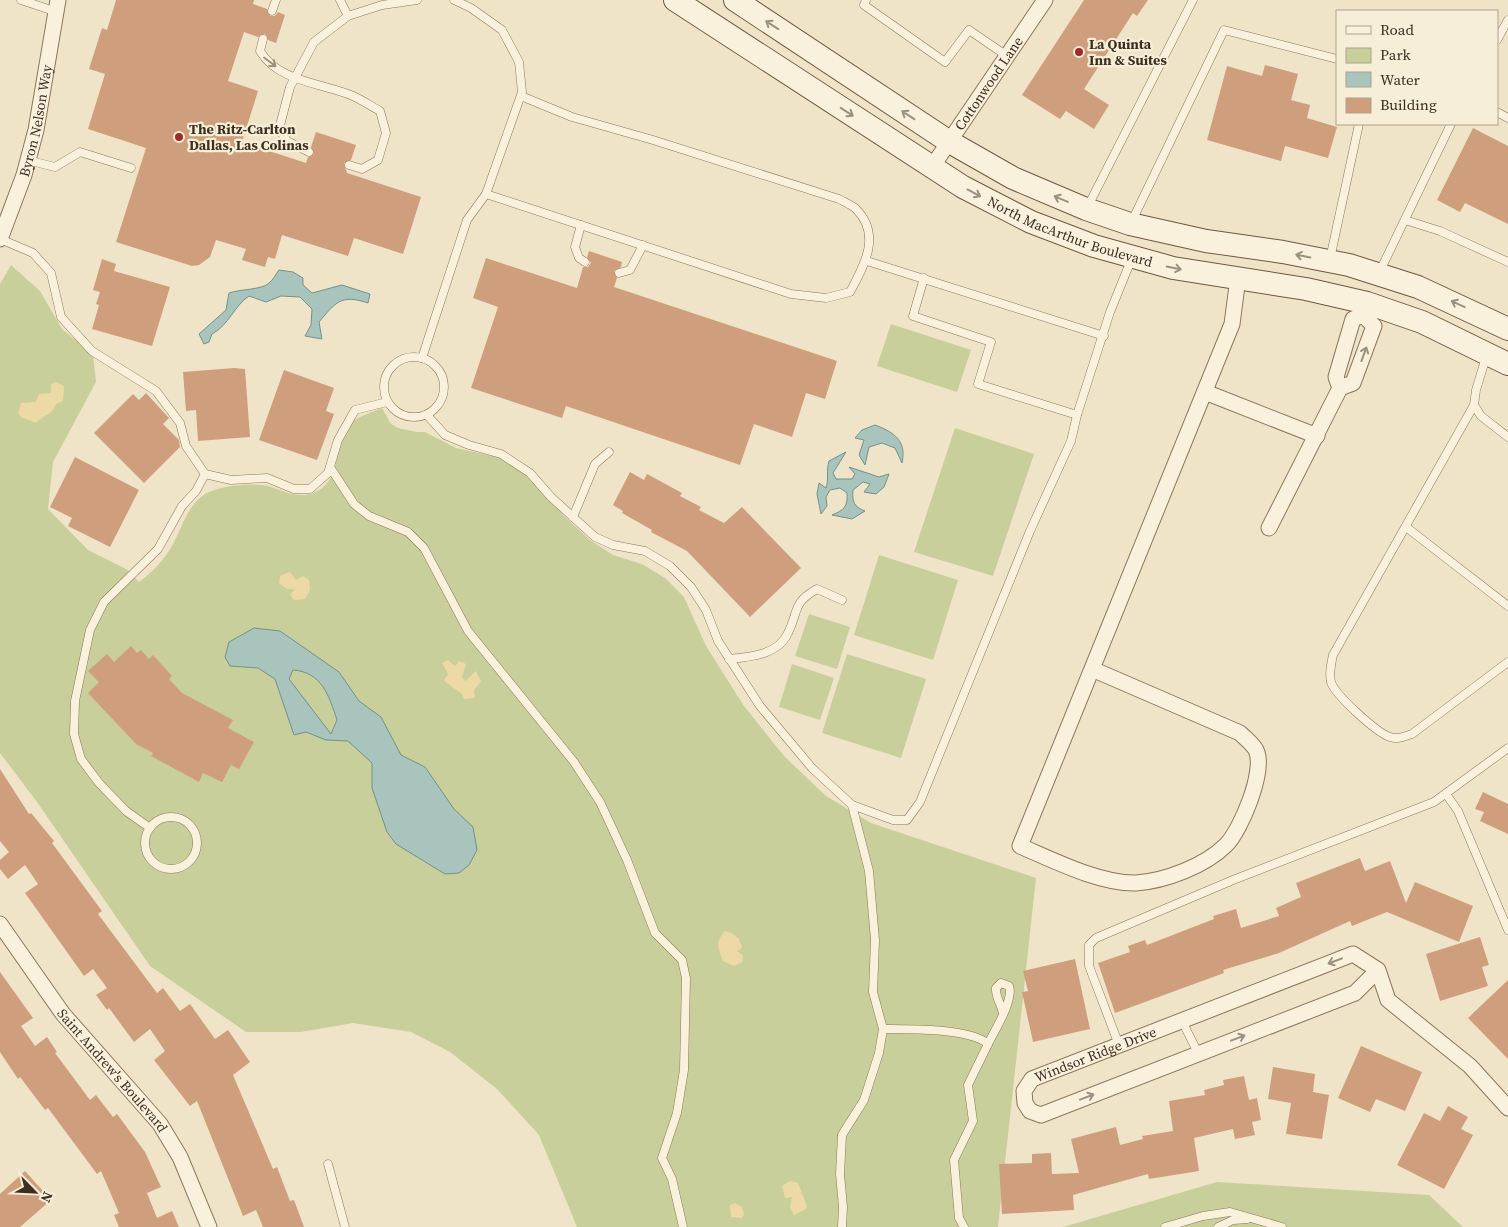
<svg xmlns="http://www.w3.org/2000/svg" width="1508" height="1227" viewBox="0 0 1508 1227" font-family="'Source Serif 4',serif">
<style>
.green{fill:#c9cf9b}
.sand{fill:#ecd9a5}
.water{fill:#a9c4bc;stroke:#6f938a;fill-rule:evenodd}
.building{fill:#cf9f7d}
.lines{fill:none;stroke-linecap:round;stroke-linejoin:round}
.service-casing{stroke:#8d765c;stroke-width:9}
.minor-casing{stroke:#8d765c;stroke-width:17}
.secondary-casing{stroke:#6f573f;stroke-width:24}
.service{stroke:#faf1dc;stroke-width:8}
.minor{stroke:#faf1dc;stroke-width:15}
.secondary{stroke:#faf1dc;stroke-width:22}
.oneway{stroke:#9c907e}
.poi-dot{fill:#9e2a2b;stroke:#f7eed8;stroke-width:2}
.labels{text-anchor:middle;stroke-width:4.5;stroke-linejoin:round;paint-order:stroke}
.poi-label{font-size:14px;font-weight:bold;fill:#3d2e20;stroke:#f7eed8;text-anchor:start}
.street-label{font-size:14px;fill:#3d2e20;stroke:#f7eed8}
</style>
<rect width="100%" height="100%" fill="#f0e4c8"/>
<g class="green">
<path d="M11,265L40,291L62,329L93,354L96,382L53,462L48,509L88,550L128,570L139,582C153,572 166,558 174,542C183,525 188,505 205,494C218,486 252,482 268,486C287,492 303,502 322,488C343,472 332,441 351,423C358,416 373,412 382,408L391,424L398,428L417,432H425L456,448L501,458L520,470L538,486L564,516L590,540L613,555L642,564L665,578L684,597L706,646L744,706L784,756L826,796L871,823L1036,878L998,1227H577L539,1135L497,1089L450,1052L411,1032L353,1023L301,1032H246L150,966L37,802L0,753V284Z"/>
<path d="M891,324L971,350L957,392L877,366Z"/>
<path d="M955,428L1034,454L993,576L914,552Z"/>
<path d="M879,555L958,580L933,660L854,635Z"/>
<path d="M809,614L850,627L837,669L795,656Z"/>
<path d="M847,654L926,679L901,758L822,733Z"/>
<path d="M792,664L834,678L820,720L779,707Z"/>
<path d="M1217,1182L1429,1195L1463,1227H1063Z"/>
</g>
<g class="sand">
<path d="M56,382L64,386L63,401L56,404C53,415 43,415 36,423L21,417L18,413L21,403L36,402L39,394L51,393V384Z"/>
<path d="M290,572L296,580L303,576L309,580L310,590L305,599L294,600L290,595L295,589H287L279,583L280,576Z"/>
<path d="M448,660L455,666L459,661L466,664L462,677L465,681L476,671L481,681L474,690L475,698L464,699L462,694L444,681L448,674L442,663Z"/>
<path d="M725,931C734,933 741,938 742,948L737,951L743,955L742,962L734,966L723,961C718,948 715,942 725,931Z"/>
<path d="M790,1181L798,1183L807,1206L806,1209L794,1215L790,1207L792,1197L785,1198L782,1186Z"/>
<path d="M735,1203L742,1207L744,1214L742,1218L731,1217L730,1205Z"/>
</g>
<g class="water">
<path d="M279,270L293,272L303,278V285L312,293L342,285L370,294L368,303C341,294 336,302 319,322L322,339L305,336L311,325L312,309L300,297L281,296L266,302L249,296C234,306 229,325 212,334L209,342L204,344L199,334L226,310L229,293C240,289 262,290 269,283C273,280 276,274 279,270Z"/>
<path d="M875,425C894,432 907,441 902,463L895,448L882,443L869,447L865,465L859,455L864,440L855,438L862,430Z"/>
<path d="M846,452L833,473L836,479H852L855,474L849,467L879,477L889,474L884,487L876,494L864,492L870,484L863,482L853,490C852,502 854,507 865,511L852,519L832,515C844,510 848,507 847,493L840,488L830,490L826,497L827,506L821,514L817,494L819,483L826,488C829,479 826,471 829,461Z"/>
<path d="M254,628L280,631L339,672L359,701L381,717L401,755L425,767L454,809L473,827L477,850L469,865L459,873L445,874L396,844L387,832L372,788V763L348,741L326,740L306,732L294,735L275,679L258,668L230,666L225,657L229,642ZM293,670C322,672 329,696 337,720L331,734L289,679Z"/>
</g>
<g class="building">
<path d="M116,0H254L253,4L267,9L270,16H275L278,12L285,15L276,43L268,40L265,34L258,37L244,32L228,81L258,91L242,142L306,163L308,157L314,154L311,147L316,132L356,145L351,160L344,163L347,173L421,197L403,254L354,238L348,256L282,235L275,259L268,257L265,267L242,260L246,249L216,240L210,257L199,265L192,266L116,242L146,148L88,129L105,74L89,69L102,28L107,30Z"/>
<path d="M1084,0H1148L1137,16L1133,13L1084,89L1109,105L1094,129L1066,111L1060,119L1022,95Z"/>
<path d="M1265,65L1298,74L1291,100L1310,105L1307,118L1337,127L1328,158L1285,146L1281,161L1207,140L1227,66L1262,76Z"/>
<path d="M1473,128L1508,146V224L1465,203L1460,212L1437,200Z"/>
<path d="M589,251L622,262L621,267L614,271L617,278L614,287L837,361L825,399L806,393L792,437L754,424L740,465L566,406L562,418L471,388L498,307L473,298L486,258L577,288L583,267H588L591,263L587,257Z"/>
<path d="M102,259L116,264L114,271L170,287L152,346L92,329L99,305L96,304L100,292L93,290Z"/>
<path d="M234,368L245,369L250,437L198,441L196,410L186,411L183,372Z"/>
<path d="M284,370L334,388L326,411L334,414L317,460L259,440Z"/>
<path d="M146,393L169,418L163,424L179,440L180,447L144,483L94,433L133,394L139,400Z"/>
<path d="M75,457L139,490L110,547L68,526L72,518L50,507Z"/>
<path d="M630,472L644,480L647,474L682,493L680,496L701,507L699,510L724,523L742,507L801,568L750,617L687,551L651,532L652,530L622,513L623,511L613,505Z"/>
<path d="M131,646L137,653L141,650L149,659L153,655L172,676L169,679L182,693L233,720L228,728L254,742L239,769L231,765L222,782L203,773L199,782L151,756L153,753L136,744L88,693L99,682L88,671L107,654L114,662Z"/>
<path d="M0,769L29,814L31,813L54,841L52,843L102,911L98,914L157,993L163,988L180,1011L190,1004L215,1039L228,1030L250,1062L233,1075L273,1169L277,1167L290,1201L294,1200L304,1227H263L256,1210L243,1216L197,1101L190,1106L154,1060L165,1051L150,1029L134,1042L109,1008L107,1010L96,995L107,988L93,969L84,976L25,893L38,884L25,865L8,879L0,869V860L9,852L0,841Z"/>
<path d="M1483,792L1508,804V834L1480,821L1484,812L1475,809Z"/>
<path d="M1360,858L1365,871L1390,861L1406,903L1415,882L1473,906L1459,942L1387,912L1352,926L1350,921L1279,953L1223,970L1224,973L1115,1013L1098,963L1130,952L1128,946L1145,940L1147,945L1214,919L1213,916L1236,909L1241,928L1279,916L1276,908L1301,897L1296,883Z"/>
<path d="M1480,937L1489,965L1482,967L1488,986L1440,1001L1426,954Z"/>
<path d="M1075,959L1090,1029L1033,1042L1022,992L1028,991L1023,971Z"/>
<path d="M0,972L33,1018L21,1026L35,1046L47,1037L57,1052L55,1053L90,1100L96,1095L113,1117L117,1114L145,1152L161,1187L147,1193L157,1218L172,1211L179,1227H119L114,1215L119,1213L101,1171L97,1174L48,1108L45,1110L20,1077L18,1079L0,1052Z"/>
<path d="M1508,980V1059L1468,1018Z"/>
<path d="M1361,1046L1422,1072L1405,1111L1376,1099L1370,1112L1338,1098Z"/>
<path d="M1273,1067L1315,1074L1313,1092L1329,1095L1322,1139L1286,1134L1291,1103L1268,1099Z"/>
<path d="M1244,1076L1249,1100L1257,1098L1261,1120L1252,1122L1255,1135L1235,1139L1233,1129L1194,1138L1199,1171L1149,1179L1148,1174L1073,1195L1074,1210L1002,1214L999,1164L1032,1163V1154L1051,1153L1052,1174L1079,1173L1071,1139L1116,1127L1120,1145L1143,1139L1142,1136L1173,1131L1169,1101L1205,1095L1204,1090L1224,1085L1223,1080Z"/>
<path d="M1448,1106L1468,1117L1461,1129L1473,1135L1444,1189L1397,1165L1424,1113L1440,1121Z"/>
<path d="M25,1171L51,1200L20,1227H0V1194Z"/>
</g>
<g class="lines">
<g class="service-casing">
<g id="service">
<path d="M21,0L57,12"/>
<path d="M340,0L348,16"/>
<path d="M866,0L864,5L945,62L969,30L1007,56"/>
<path d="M272,11L276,0"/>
<path d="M263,39L260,51C278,82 323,83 353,96C362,100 371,106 380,111L386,133L378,160L362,169L349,165"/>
<path d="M1497,40L1508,20"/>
<path d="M1497,112L1508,118"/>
<path d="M309,152L287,141L279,129L290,87L314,42L348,16L382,5L417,0"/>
<path d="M27,160L55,167L80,152L131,168"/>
<path d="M486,194L791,294L826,298L850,292C864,266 882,235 856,209C852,205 844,202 839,199L653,140L572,117L521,96"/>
<path d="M1087,208L1193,0"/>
<path d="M1405,220L1440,231L1508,262"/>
<path d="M1131,223L1224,30L1337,59"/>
<path d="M581,225L575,247L579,258L585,262"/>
<path d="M0,239L33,253L51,273L61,317L92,351L156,391L180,423L186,446L205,474L231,480L267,478L294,489H310L328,473L338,440L355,410L387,402"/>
<path d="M1330,259L1359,124"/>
<path d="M867,261L1104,336"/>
<path d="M619,273L630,270L643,245"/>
<path d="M1379,273L1451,124"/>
<path d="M924,278L913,316L991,342L978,384L1077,415L1110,312L1132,258"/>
<circle cx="414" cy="387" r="30"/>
<path d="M1486,357L1476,390L1474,405L1333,655C1331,664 1329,673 1331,682C1335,695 1377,733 1390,737C1398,740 1405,736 1412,734L1508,662"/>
<path d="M422,358L467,220L486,194L522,92L519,62L502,30L471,8L454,0"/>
<path d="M1474,405L1481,416L1508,437"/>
<path d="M427,415L445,435L469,445L501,454L530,473L551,497L595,537L613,545L645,551L670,566L691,587L706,610L718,641L760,706L812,768L852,805L893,820H907L920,802L1030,531L1071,441L1077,415"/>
<path d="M330,467L354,504L369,516L408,532L424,548L468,631L574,762L600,802L627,860L655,933L682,960L686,978L684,1070L677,1113L662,1158L672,1179L683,1227"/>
<path d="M573,517L595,464L609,452"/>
<path d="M1406,527L1508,606"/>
<path d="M729,659C750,657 778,655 788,633C799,611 792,603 817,589L842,600"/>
<path d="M1446,794L1458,811L1508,930"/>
<circle cx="171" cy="843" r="26"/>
<path d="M150,828L126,811L99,783L81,759L74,734L75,701L90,630L104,602L158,549L182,506L196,491L205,474"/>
<path d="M1182,1021L1198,1053"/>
<path d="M883,1029C908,1029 970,1028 988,1044L968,1085L973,1121L954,1160L959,1218L964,1227"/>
<path d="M988,1044C995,1030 1014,1000 1009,986L1001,983L996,988C995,996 1001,1004 1003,1013"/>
<path d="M1119,1045L1089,966V945L1096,938L1233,880L1434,802L1508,748"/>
<path d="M328,1164L345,1227"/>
<path d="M842,1227L843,1207L840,1174L842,1135L864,1100L879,1053L883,1029L873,992L875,940L869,871L852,805"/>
<path d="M1165,1227L1203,1216L1230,1212L1282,1227"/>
<path d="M1218,1227L1233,1220L1247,1219"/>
</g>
</g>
<g class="minor-casing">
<g id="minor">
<path id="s1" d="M932,167L1045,0"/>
<path id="s2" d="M0,239L24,175L36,130L58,0"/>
<path d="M1340,388L1336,377L1353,319L1363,315"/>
<path d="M1205,392L1317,436"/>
<path d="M1269,528L1340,388L1353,383L1374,326L1363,315"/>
<path d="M1092,669L1240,733C1245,738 1253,744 1256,750C1266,770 1241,830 1226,845C1205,866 1165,881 1136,883C1100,884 1053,860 1020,846L1232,324L1238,278"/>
<path id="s3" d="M0,924L63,1014L160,1124L180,1157L209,1227"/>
<path id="s4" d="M1378,970L1355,993L1041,1115L1030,1111L1025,1103L1024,1091L1032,1079L1353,954L1378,970L1388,1000L1470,1066L1508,1108"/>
</g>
</g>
<g class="secondary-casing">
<g id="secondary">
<path id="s5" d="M675,0L963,187L1031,222L1094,246L1173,268L1306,289L1367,303L1422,322L1508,364"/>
<path d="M735,0L948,141L1013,178L1086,209L1130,224L1206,241L1283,252L1349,265L1418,287L1508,329"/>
</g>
</g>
<use href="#service" class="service"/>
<use href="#minor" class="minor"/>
<use href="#secondary" class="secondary"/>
</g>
<defs><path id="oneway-shaft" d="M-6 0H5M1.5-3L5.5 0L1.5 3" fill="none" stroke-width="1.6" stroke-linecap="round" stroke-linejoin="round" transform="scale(1.25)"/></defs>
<g class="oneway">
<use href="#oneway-shaft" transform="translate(772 25) rotate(-147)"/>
<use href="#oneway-shaft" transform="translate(270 62) rotate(37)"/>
<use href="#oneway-shaft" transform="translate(847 112) rotate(33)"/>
<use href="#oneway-shaft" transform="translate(908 115) rotate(-147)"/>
<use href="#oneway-shaft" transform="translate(974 193) rotate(28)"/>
<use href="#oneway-shaft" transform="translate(1061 199) rotate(-157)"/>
<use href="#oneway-shaft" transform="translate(1303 256) rotate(-168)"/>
<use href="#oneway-shaft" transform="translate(1174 268) rotate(11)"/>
<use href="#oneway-shaft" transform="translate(1458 304) rotate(-155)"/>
<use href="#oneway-shaft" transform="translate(1364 354) rotate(-70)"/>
<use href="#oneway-shaft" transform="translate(1335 961) rotate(159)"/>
<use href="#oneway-shaft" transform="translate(1238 1038) rotate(-21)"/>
<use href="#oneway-shaft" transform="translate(1087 1097) rotate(-21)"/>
</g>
<g class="poi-dot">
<circle cx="1079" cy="52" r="5"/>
<circle cx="179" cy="137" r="5"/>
</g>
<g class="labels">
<g class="poi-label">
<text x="1089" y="49">La Quinta<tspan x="1089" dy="16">Inn &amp; Suites</tspan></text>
<text x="189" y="134">The Ritz-Carlton<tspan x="189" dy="16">Dallas, Las Colinas</tspan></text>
</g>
<g class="street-label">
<text dy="5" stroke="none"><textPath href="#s1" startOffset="101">Cottonwood Lane</textPath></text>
<text dy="5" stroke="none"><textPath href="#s2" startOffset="124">Byron Nelson Way</textPath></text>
<text dy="5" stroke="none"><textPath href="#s5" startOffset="460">North MacArthur Boulevard</textPath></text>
<text dy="5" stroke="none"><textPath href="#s4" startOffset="485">Windsor Ridge Drive</textPath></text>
<text dy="5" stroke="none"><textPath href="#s3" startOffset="185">Saint Andrew's Boulevard</textPath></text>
</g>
</g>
<rect x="1336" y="10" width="162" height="115" fill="#f7eed8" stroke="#ada18e"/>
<rect x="1346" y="26" width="25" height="8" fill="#faf1dc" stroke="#ada18e"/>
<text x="1380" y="35" font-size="15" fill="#3d2e20">Road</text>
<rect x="1346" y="48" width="25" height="15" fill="#c9cf9b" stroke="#ada18e"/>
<text x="1380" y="60" font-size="15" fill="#3d2e20">Park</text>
<rect x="1346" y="72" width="25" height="15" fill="#a9c4bc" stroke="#ada18e"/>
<text x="1380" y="85" font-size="15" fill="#3d2e20">Water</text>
<rect x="1346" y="98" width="25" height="15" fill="#cf9f7d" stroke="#ada18e"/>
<text x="1380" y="110" font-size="15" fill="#3d2e20">Building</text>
<g transform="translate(35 1192) rotate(114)" stroke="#f7eed8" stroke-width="4" paint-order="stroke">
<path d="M0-4L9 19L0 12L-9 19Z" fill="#3d2e20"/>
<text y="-8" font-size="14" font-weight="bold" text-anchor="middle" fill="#3d2e20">N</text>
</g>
</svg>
